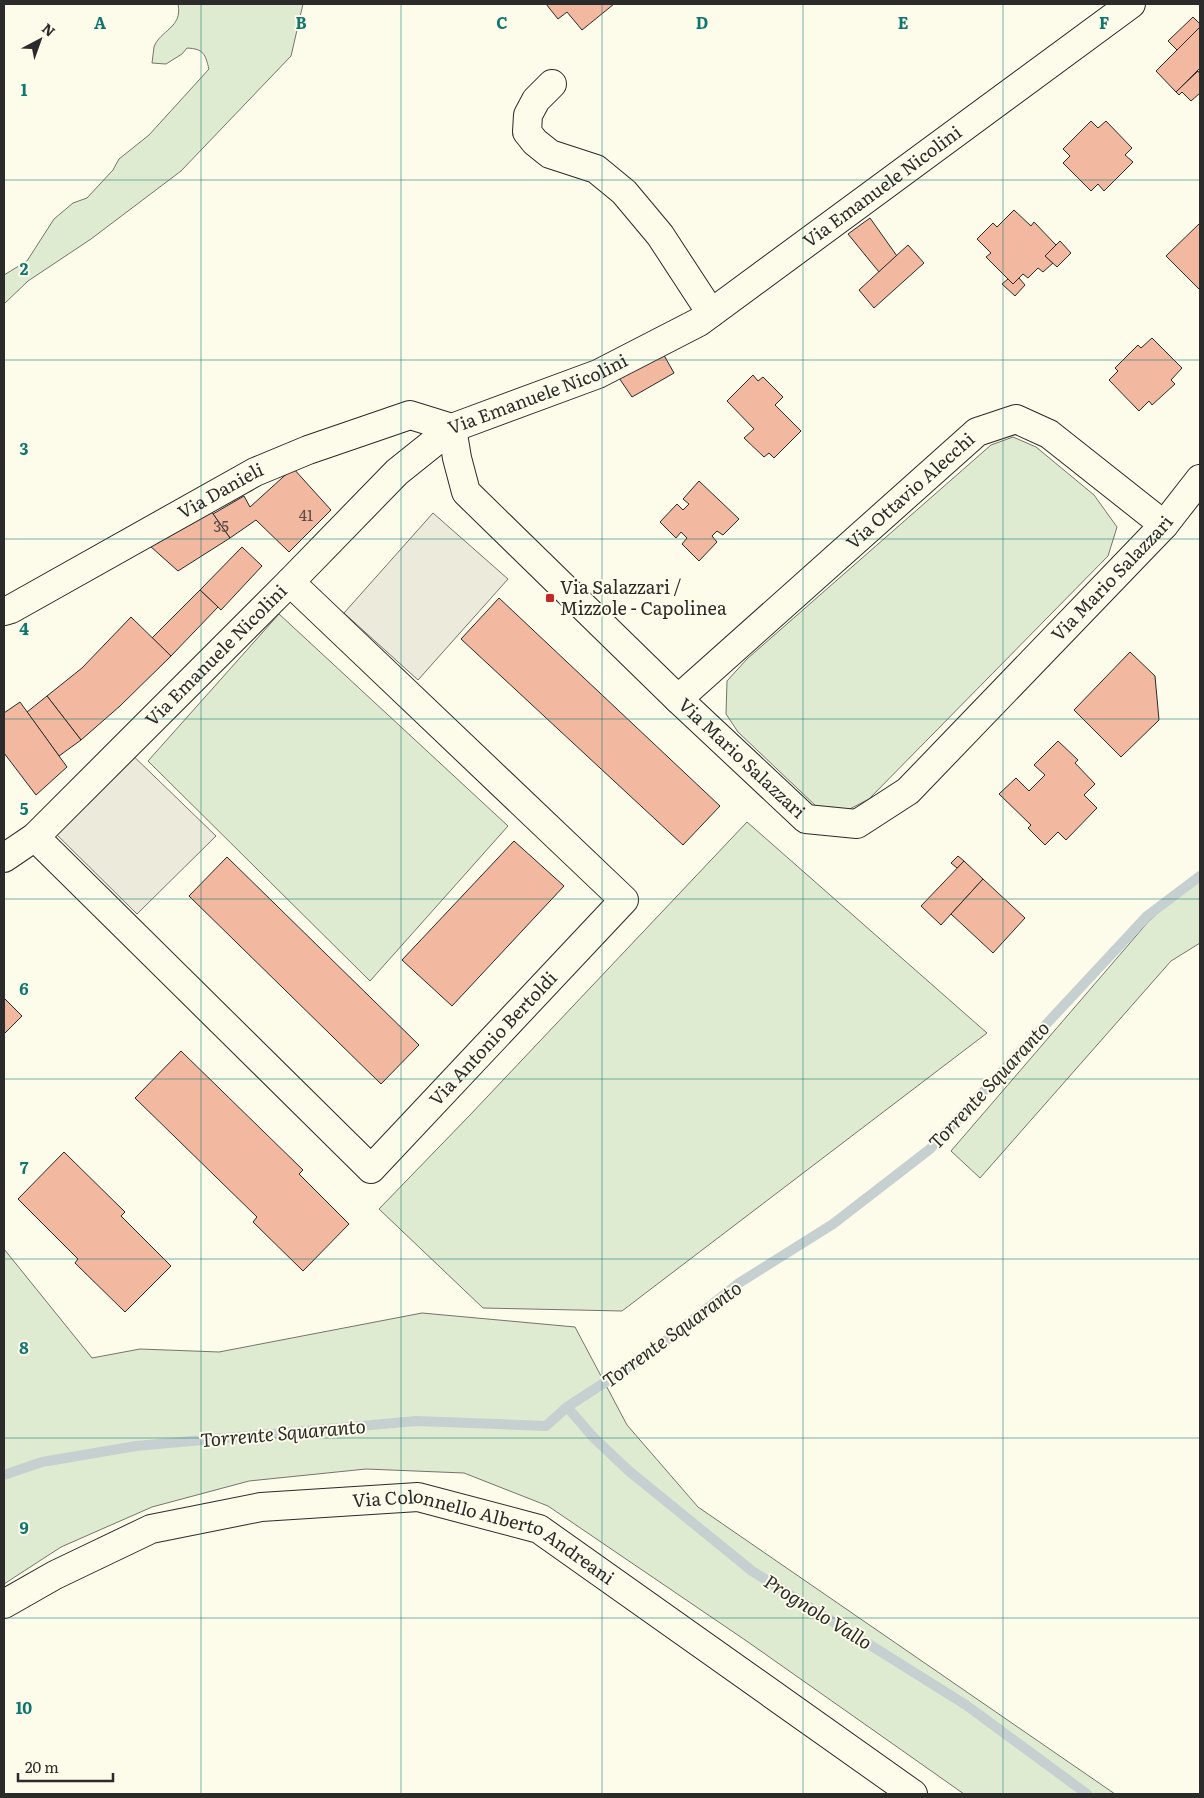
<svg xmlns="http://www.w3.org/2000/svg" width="1204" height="1798" viewBox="0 0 1204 1798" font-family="Literata,serif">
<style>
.green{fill:#deebd1;stroke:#74746e}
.parking{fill:#eceadb;stroke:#74746e}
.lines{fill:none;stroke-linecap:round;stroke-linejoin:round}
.stream{stroke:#c7d0d0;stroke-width:10}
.building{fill:#f2b8a0;stroke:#2b2b2b}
.minor-casing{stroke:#2b2b2b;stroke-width:30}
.tertiary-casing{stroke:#2b2b2b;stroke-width:30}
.minor{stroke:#fdfbea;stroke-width:28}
.tertiary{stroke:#fdfbea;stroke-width:28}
.grid{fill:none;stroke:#0f766e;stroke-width:1;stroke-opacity:0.55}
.poi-dot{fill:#c62828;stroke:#fdfbea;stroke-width:2}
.labels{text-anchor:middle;stroke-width:4;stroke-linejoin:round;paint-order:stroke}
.number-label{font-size:15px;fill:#5d4e48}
.street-label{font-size:18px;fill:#2b2b2b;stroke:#fdfbea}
.poi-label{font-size:18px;fill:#2b2b2b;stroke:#fdfbea;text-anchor:start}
.water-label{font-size:19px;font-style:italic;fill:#2b2b2b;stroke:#fdfbea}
.grid-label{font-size:16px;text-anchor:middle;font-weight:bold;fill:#0f766e;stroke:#fdfbea;stroke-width:4;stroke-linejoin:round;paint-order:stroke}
</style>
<rect width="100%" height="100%" fill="#fdfbea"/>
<g class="green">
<path d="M178,4H303L291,56L181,171L91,239L28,281L4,304V275L27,261L54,219L73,203L87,198L113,170L119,159L149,135L209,69C205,54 204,49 187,48L182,54L166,64L152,63C153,58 153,52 154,47C160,30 183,28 178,4Z"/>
<path d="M1013,437L1036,447L1094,495L1117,527L1108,556L869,799L844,812L817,807L738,732L726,714L727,681L747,659L991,445Z"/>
<path d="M279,614L508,826L370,981L148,761Z"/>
<path d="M747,822L987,1033L622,1311L483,1308L379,1209L470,1115Z"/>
<path d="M1200,873V943L1171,961L980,1178L951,1151L1148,922Z"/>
<path d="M4,1249L92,1358L140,1349L219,1352L422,1313L575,1327L627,1425L698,1507L1115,1794H964L748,1642L548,1506L464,1473L366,1469L249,1481L152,1507L61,1547L4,1584Z"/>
</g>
<g class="parking">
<path d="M433,513L508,579L418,680L344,613Z"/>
<path d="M123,746L216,836L137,914L47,825Z"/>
</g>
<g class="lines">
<g class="stream">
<path d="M567,1407L594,1438L629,1471L752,1571L966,1705L1087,1794"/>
<path d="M4,1475L42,1462L136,1446L416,1421L546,1426L567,1407L653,1351L739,1283L833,1224L930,1149L1147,916L1200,876"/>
</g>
</g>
<g class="building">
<path d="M546,4H614L582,30L567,12L558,19Z"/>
<path d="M1193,17L1200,24V30L1199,28L1177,50L1168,41Z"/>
<path d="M1199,28L1200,30V68L1176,92L1156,71Z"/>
<path d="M1198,71L1200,74V93L1191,101L1182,92L1179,95L1176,92Z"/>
<path d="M1091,121L1098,128L1106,121L1132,148L1125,155L1133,162L1104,191L1098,184L1091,191L1063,163L1070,156L1063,149Z"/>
<path d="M1014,210L1031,226L1034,222L1056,245L1045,256L1053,263L1043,272L1038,268L1028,278L1023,274L1013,284L986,257L991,253L977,239L993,223L997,227Z"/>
<path d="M870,218L897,256L879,272L848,234Z"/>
<path d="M1200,223V290L1166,256Z"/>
<path d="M1060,241L1071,253L1057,267L1045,256Z"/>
<path d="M908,245L924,263L874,308L859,290Z"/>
<path d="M1019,278L1025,285L1015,296L1002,284L1008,279L1013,284Z"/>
<path d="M1152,338L1182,368L1171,380L1175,384L1152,405L1149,401L1139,411L1109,380L1118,371L1115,368L1138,345L1141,348Z"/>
<path d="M661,350L674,373L632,397L617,375Z"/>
<path d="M753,375L758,381L763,377L783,397L775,405L801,431L774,458L769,453L764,457L744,438L754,429L727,401Z"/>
<path d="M293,468L331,510L289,552L256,520L230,538L213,514L244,496L250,507Z"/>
<path d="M699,481L739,519L723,535L717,531L712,536L717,542L699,561L682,544L687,538L681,532L676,538L660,522L677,504L683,510L689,504L683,499Z"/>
<path d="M211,511L230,538L178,571L150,546Z"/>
<path d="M242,547L262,566L221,610L200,590Z"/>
<path d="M200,590L218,607L171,656L152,638Z"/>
<path d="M499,598L720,806L683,845L461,639Z"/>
<path d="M131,617L171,656L120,706L81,740L47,696L82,668Z"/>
<path d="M1130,652L1155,676L1159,720L1121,757L1074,710Z"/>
<path d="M47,696L81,740L59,756L27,712Z"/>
<path d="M20,702L67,767L36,795L4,753V713Z"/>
<path d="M1058,741L1078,760L1075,763L1095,784L1084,795L1097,808L1066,840L1058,832L1045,845L1028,828L1031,825L999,794L1016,778L1029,791L1045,775L1034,765Z"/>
<path d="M514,841L564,886L452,1006L402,960Z"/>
<path d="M958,856L964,861L957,868L951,863Z"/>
<path d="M227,857L419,1045L381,1084L189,896Z"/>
<path d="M964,861L983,879L941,925L921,906Z"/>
<path d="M983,879L1025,918L993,953L951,914Z"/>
<path d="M4,998L22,1016L4,1034Z"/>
<path d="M181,1051L303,1170L299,1174L349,1224L303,1271L253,1222L257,1217L135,1098Z"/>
<path d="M64,1152L125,1212L121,1216L171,1266L125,1312L75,1263L78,1259L18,1199Z"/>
</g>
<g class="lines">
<g class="minor-casing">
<g id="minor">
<path d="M552,84L536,100L528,115L527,132L535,142L550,154L596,169L624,192L660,235L711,313"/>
<path id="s1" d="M452,428L457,458L466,492L678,699L806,819L857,824L908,791L1164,525L1200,479"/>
<path id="s2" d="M4,611L11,609L255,472L308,450L410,415L452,428"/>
<path id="s3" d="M678,699L977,432L1016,419L1049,434L1164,525"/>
<path id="s4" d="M35,837L371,1169L624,900L290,582"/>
<path id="s5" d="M4,858L35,837L290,582L397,472L452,428L598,374L699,322L1131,4"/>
</g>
</g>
<g class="tertiary-casing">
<g id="tertiary">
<path id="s6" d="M4,1604L55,1575L151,1529L261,1507L418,1497L539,1529L913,1794"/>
</g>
</g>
<use href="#minor" class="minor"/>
<use href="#tertiary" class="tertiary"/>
</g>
<path class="grid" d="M201,4V1794M401,4V1794M602,4V1794M803,4V1794M1003,4V1794M4,180H1200M4,360H1200M4,539H1200M4,719H1200M4,899H1200M4,1079H1200M4,1259H1200M4,1438H1200M4,1618H1200"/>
<rect class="poi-dot" x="545" y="593" width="10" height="10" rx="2.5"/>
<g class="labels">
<g class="number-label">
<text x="306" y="521">41</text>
<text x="221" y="532">35</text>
</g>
<g class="street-label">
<text dy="6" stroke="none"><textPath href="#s5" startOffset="1119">Via Emanuele Nicolini</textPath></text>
<text dy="6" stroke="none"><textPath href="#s5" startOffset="714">Via Emanuele Nicolini</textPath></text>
<text dy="6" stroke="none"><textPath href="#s3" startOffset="312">Via Ottavio Alecchi</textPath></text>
<text dy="6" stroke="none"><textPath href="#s2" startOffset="248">Via Danieli</textPath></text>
<text dy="6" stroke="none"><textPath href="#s1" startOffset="944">Via Mario Salazzari</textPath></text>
<text dy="6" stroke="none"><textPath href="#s5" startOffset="294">Via Emanuele Nicolini</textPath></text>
<text dy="6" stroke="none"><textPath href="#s1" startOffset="449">Via Mario Salazzari</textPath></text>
<text dy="6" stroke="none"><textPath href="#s4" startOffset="651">Via Antonio Bertoldi</textPath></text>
<text dy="6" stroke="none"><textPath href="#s6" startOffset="509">Via Colonnello Alberto Andreani</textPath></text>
</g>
<g class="poi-label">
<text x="560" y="594">Via Salazzari /<tspan x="560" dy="21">Mizzole - Capolinea</tspan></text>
</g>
<g class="water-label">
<text transform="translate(989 1085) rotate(-47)" y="7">Torrente Squaranto</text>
<text transform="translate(672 1334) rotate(-36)" y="7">Torrente Squaranto</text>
<text transform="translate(283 1433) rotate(-5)" y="7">Torrente Squaranto</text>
<text transform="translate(818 1612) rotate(32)" y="7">Prognolo Vallo</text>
</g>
</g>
<g class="grid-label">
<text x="100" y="29">A</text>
<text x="301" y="29">B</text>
<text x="502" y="29">C</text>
<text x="702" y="29">D</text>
<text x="903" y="29">E</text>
<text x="1104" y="29">F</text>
<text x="24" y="96">1</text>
<text x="24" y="275">2</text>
<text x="24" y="455">3</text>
<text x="24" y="635">4</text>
<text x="24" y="815">5</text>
<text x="24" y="995">6</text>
<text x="24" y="1174">7</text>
<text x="24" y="1354">8</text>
<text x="24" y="1534">9</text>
<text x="24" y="1714">10</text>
</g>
<rect width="1204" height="1798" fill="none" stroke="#2b2b2b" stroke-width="10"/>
<g transform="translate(40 40) rotate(41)" stroke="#fdfbea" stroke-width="4" paint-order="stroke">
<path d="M0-4L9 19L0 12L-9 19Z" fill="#2b2b2b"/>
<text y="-8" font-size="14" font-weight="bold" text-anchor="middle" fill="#2b2b2b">N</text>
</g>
<path d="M18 1773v8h95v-8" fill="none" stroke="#2b2b2b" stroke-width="2.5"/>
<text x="25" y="1773" font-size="15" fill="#2b2b2b" stroke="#fdfbea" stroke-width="4" paint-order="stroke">20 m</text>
</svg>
